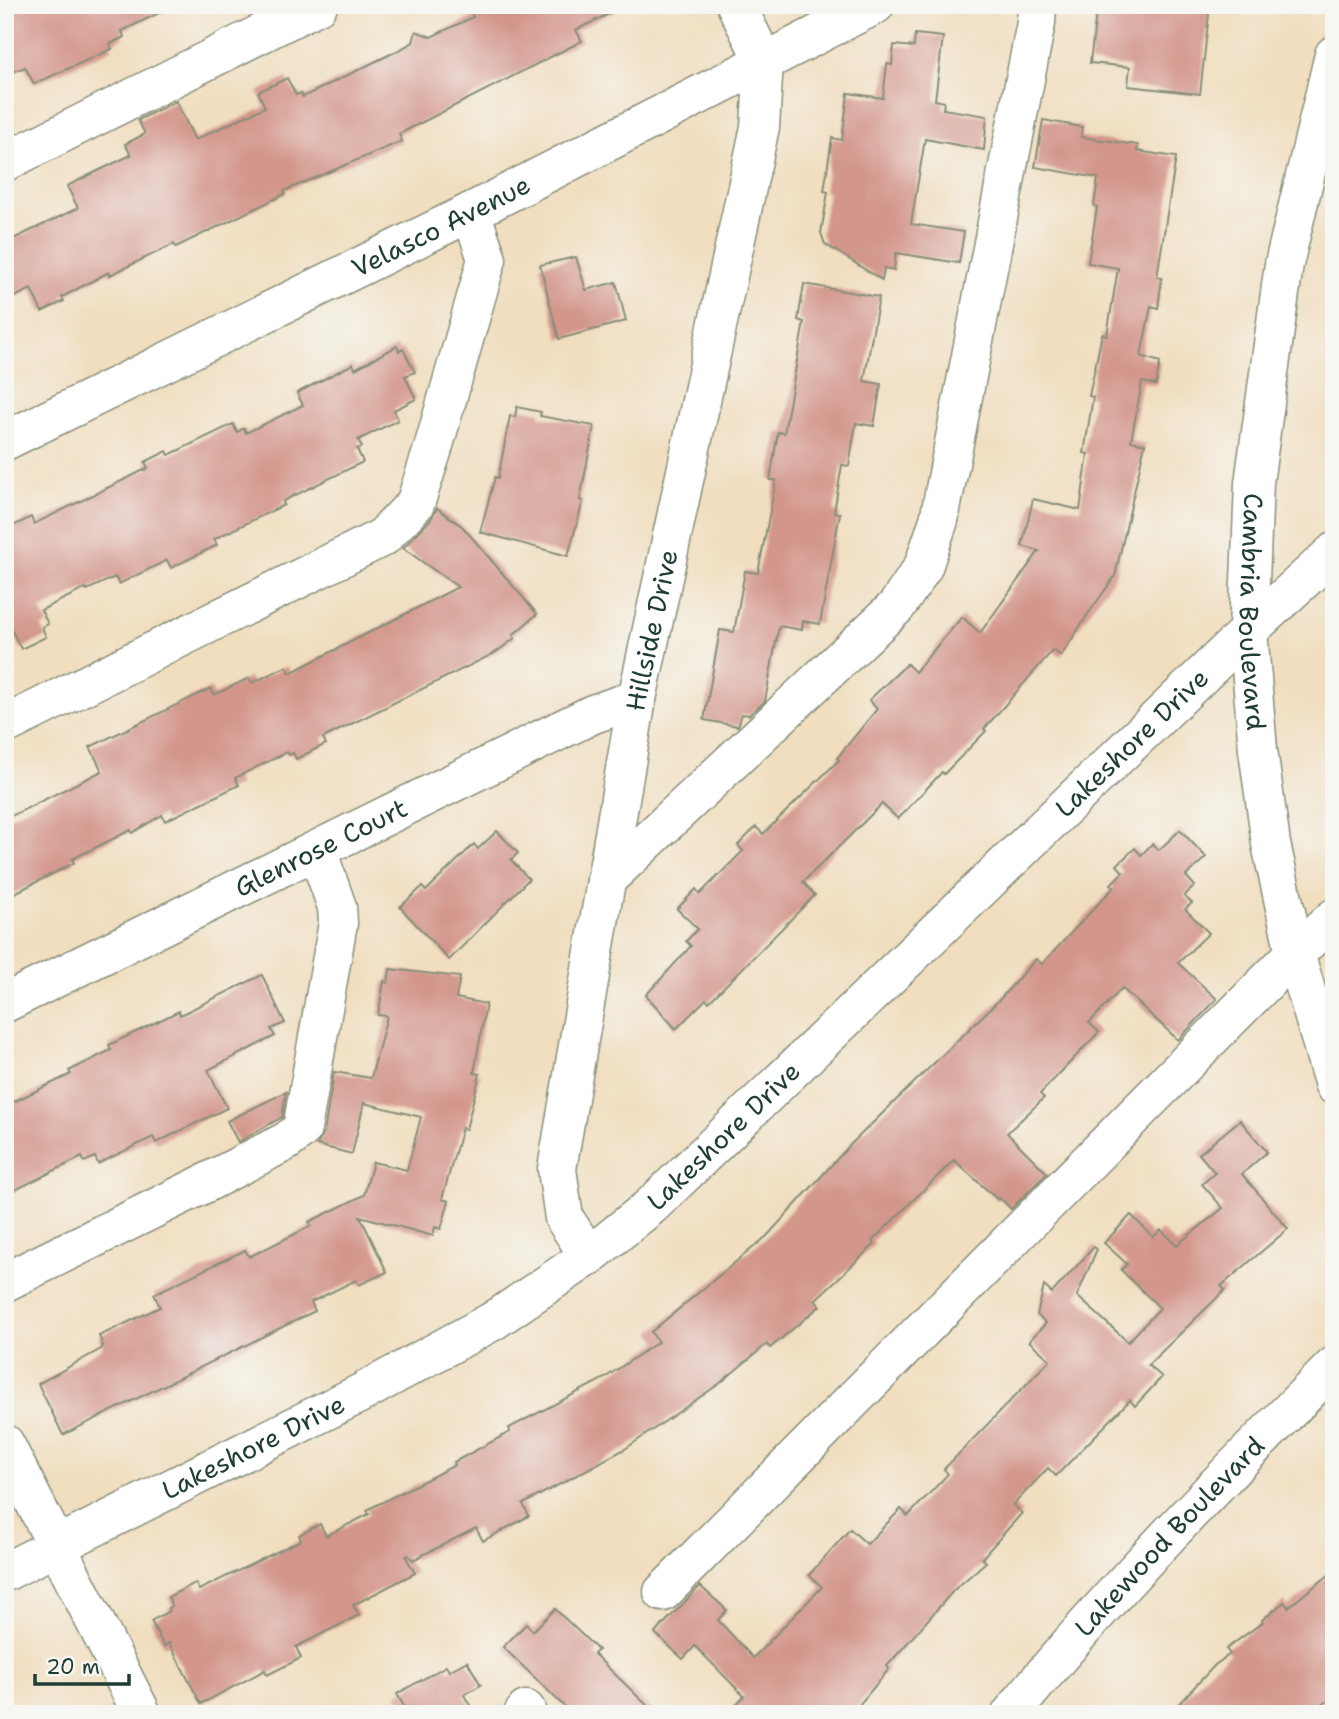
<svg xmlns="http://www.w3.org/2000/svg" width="1339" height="1719" viewBox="0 0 1339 1719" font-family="'Shantell Sans',sans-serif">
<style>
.building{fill:#d3968b}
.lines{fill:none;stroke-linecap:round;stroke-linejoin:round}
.minor-casing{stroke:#888e7a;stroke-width:41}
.major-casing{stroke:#888e7a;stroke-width:41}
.minor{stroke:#fff;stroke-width:38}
.major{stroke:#fff;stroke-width:38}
.labels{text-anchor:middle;stroke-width:5;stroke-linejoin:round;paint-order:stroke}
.street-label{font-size:26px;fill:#1f3d34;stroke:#f6f6f2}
</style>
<rect width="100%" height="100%" fill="#f6f6f2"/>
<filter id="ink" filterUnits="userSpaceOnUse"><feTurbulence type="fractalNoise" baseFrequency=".0143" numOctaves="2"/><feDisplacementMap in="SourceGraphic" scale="14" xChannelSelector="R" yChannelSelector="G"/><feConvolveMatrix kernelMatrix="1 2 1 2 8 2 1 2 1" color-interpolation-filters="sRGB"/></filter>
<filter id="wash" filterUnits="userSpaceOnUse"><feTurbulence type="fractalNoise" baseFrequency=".00686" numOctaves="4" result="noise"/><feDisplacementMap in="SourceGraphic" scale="28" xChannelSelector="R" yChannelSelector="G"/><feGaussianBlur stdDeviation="1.57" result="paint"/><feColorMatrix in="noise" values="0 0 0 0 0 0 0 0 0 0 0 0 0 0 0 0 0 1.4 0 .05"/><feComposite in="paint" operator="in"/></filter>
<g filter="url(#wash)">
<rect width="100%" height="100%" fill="#f0debf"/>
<g id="blocks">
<g class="building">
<path d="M5,5H175L122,31L124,37L110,44L112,49L34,84L25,67L13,72L5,57Z"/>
<path d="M468,5H627L576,30L582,41L399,134L402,141L284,191L285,194L176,247L174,244L110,275L109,272L62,297L64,301L42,312L31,289L5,302V243L78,208L67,186L131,155L125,144L145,134L138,120L176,101L195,140L265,107L258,92L287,78L296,95L301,93L303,97L399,50L413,42L416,31L431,37L473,17Z"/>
<path d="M1097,5H1210L1200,94L1128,86L1130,67L1090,63Z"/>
<path d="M915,34L943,37L935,100L944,102L943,109L987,116L984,150L925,139L911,224L964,232L959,263L896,253L894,270L884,268L882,280L825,244L821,233L828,192L824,191L832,138L842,140L848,93L883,98L887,64L892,65L894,45L914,47Z"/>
<path d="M1043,120L1082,127L1081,137L1138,145L1137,151L1176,157L1157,277L1162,278L1158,308L1151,306L1141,356L1160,362L1156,385L1142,382L1131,441L1145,444L1115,576L1086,617L1061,656L1053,650L984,729L986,731L944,774L942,772L898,819L882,804L803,882L815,895L709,1002L706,999L676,1029L646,995L691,946L686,941L698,929L677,909L696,889L700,894L743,851L738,845L756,827L763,834L839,760L837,758L877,709L869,700L907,664L915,672L962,617L980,633L1039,551L1022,546L1033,499L1080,510L1088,454L1084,453L1093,397L1089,396L1102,334L1107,335L1118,268L1088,263L1097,207L1094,206L1098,178L1035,167Z"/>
<path d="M576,257L586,290L616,282L626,321L559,339L540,265Z"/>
<path d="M804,284L879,297L864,381L881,384L874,426L856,423L849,466L842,465L834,512L840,513L820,624L803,621L802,630L779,626L765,701L749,715L742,714L738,726L704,720L720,630L734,632L745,571L758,573L776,480H770L778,432L784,433L804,322L798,320Z"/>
<path d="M397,346L399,351L403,349L415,372L405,376L416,399L394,410L398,420L358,440L362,447L357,449L363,462L283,501L284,505L214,539L217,545L171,568L167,560L119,584L115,577L87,590L86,588L41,610L48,624L42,627L46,637L21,649L5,617V530L31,517L34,524L148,468L145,462L167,451L169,455L233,424L237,432L244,428L246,433L303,405L297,393L353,364L355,369Z"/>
<path d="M517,407L541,412L540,416L594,426L580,500L583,501L568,556L480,532L495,477L498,478L510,416L515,417Z"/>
<path d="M437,508L463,527L537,614L513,635L515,638L495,653L323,738L326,744L296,759L293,753L289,755L287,752L235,778L239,785L165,821L162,815L132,833L131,830L72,859L74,863L5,898V819L102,771L90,747L211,688L214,695L249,678L252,683L287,666L290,673L458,587L403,548L431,519Z"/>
<path d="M1180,830L1206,857L1186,876L1195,886L1184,896L1192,903L1185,909L1209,933L1178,963L1217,999L1178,1040L1122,988L1089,1023L1099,1032L1040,1094L1044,1098L1007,1133L1047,1173L1011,1209L1000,1198L998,1200L954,1160L872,1241L875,1244L815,1300L820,1306L770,1348L767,1344L719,1384L625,1449L523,1504L529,1516L483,1541L476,1528L413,1560L408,1555L406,1557L415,1573L353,1605L359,1615L296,1647L301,1658L267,1675L265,1670L201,1704L169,1643L164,1646L151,1621L169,1611L168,1608L172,1606L168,1597L195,1583L199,1590L301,1540L299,1535L320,1524L326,1536L369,1514L367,1510L455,1465L454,1462L510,1432L509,1428L603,1379L658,1342L651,1332L767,1236L849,1146L999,1000L1036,959L1042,964L1114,887L1111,884L1123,872L1117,865L1135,848L1141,855L1152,844L1159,850Z"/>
<path d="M497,831L518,853L511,860L529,879L449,960L400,907L422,887L426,891L474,844L478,849Z"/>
<path d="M390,969L460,977L456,998L486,1004L474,1073L480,1074L466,1129L462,1128L442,1199L449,1201L441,1229L435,1227L433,1236L360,1216L387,1272L359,1285L356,1280L311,1302L315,1311L63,1435L38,1384L101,1349L103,1346L99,1336L160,1307L154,1294L245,1250L249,1257L311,1226L309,1222L364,1195L373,1162L407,1170L421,1117L364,1103L352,1154L317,1145L324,1133L334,1072L371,1078L387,1016L378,1015L384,981L388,983Z"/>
<path d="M262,975L285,1023L271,1029L275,1036L208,1070L227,1108L156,1143L153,1137L98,1164L95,1157L84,1162L82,1157L5,1195V1106L71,1074L69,1071L111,1050L109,1045L179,1011L180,1015Z"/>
<path d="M286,1092L282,1117L238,1142L227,1121Z"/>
<path d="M1240,1120L1267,1152L1242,1174L1288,1229L1221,1286L1225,1290L1148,1365L1162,1377L1135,1406L1130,1400L1056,1476L1048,1468L1013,1505L1022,1513L982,1558L986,1562L954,1590L887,1666L889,1669L855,1710L852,1706L844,1714H727L744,1696L695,1646L683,1659L655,1633L700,1586L727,1610L718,1620L753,1658L822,1587L809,1575L850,1529L867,1544L901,1509L908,1516L948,1474L944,1469L1050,1360L1029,1341L1046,1323L1037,1315L1044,1286L1052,1293L1094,1247L1097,1249L1077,1296L1128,1342L1160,1308L1121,1270L1127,1264L1104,1243L1131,1215L1153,1237L1161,1230L1177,1245L1223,1208L1202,1184L1215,1173L1199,1154Z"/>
<path d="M1334,1571V1696L1310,1714H1255L1248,1704L1234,1714H1169L1215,1665L1230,1654L1226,1649L1263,1622L1262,1620L1284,1602L1288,1607Z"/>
<path d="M555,1609L598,1650L594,1654L656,1714H572L503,1647L526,1624L533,1631Z"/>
<path d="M467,1661L481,1685L464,1695L475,1714H408L397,1694L446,1666L449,1671Z"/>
</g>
</g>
</g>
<g filter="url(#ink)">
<use href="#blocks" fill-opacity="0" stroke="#888e7a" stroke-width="2"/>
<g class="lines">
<g class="minor-casing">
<g id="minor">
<path id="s1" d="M1334,55L1284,264L1254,483L1248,631L1258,750L1271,844L1295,953L1334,1085"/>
<path d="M5,162L318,5"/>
<path id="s2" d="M5,441L471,212L875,5"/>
<path d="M5,725L383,537L415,504L432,452L487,259L471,212"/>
<path d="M606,880L896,607L923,567L939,520L1036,23L1037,5"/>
<path id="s3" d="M5,1003L593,714L637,699"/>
<path id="s4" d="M589,1256L564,1218L557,1169L637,699L760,127L764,61L736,5"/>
<path d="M5,1282L208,1182L287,1141L302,1129L338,923L337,907L317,850"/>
<path id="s5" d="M5,1572L363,1392L493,1321L589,1256L651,1206L1248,631L1334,552"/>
<path d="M663,1592L1295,953L1334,918"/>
<path d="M523,1714L526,1710"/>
<path id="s6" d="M1011,1714C1111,1591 1222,1478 1334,1366"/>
</g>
</g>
<g class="major-casing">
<path id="major" d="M5,1444L142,1714"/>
</g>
<use href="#minor" class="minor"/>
<use href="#major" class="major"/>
</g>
</g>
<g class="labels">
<g class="street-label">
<text dy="9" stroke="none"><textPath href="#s2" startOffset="486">Velasco Avenue</textPath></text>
<text dy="9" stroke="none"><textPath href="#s1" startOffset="565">Cambria Boulevard</textPath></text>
<text dy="9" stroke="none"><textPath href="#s4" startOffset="642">Hillside Drive</textPath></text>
<text dy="9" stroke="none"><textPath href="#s5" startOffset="1412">Lakeshore Drive</textPath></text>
<text dy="9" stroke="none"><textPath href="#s3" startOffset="352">Glenrose Court</textPath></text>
<text dy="9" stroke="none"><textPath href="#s5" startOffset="845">Lakeshore Drive</textPath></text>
<text dy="9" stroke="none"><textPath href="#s5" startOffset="278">Lakeshore Drive</textPath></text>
<text dy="9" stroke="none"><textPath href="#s6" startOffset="238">Lakewood Boulevard</textPath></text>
</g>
</g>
<rect width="1339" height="1719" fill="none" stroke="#f6f6f2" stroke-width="28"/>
<path d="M35 1674v10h94v-10" fill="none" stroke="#1f3d34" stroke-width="3.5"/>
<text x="46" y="1674" font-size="21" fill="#1f3d34" stroke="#f6f6f2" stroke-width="5" paint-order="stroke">20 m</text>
</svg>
